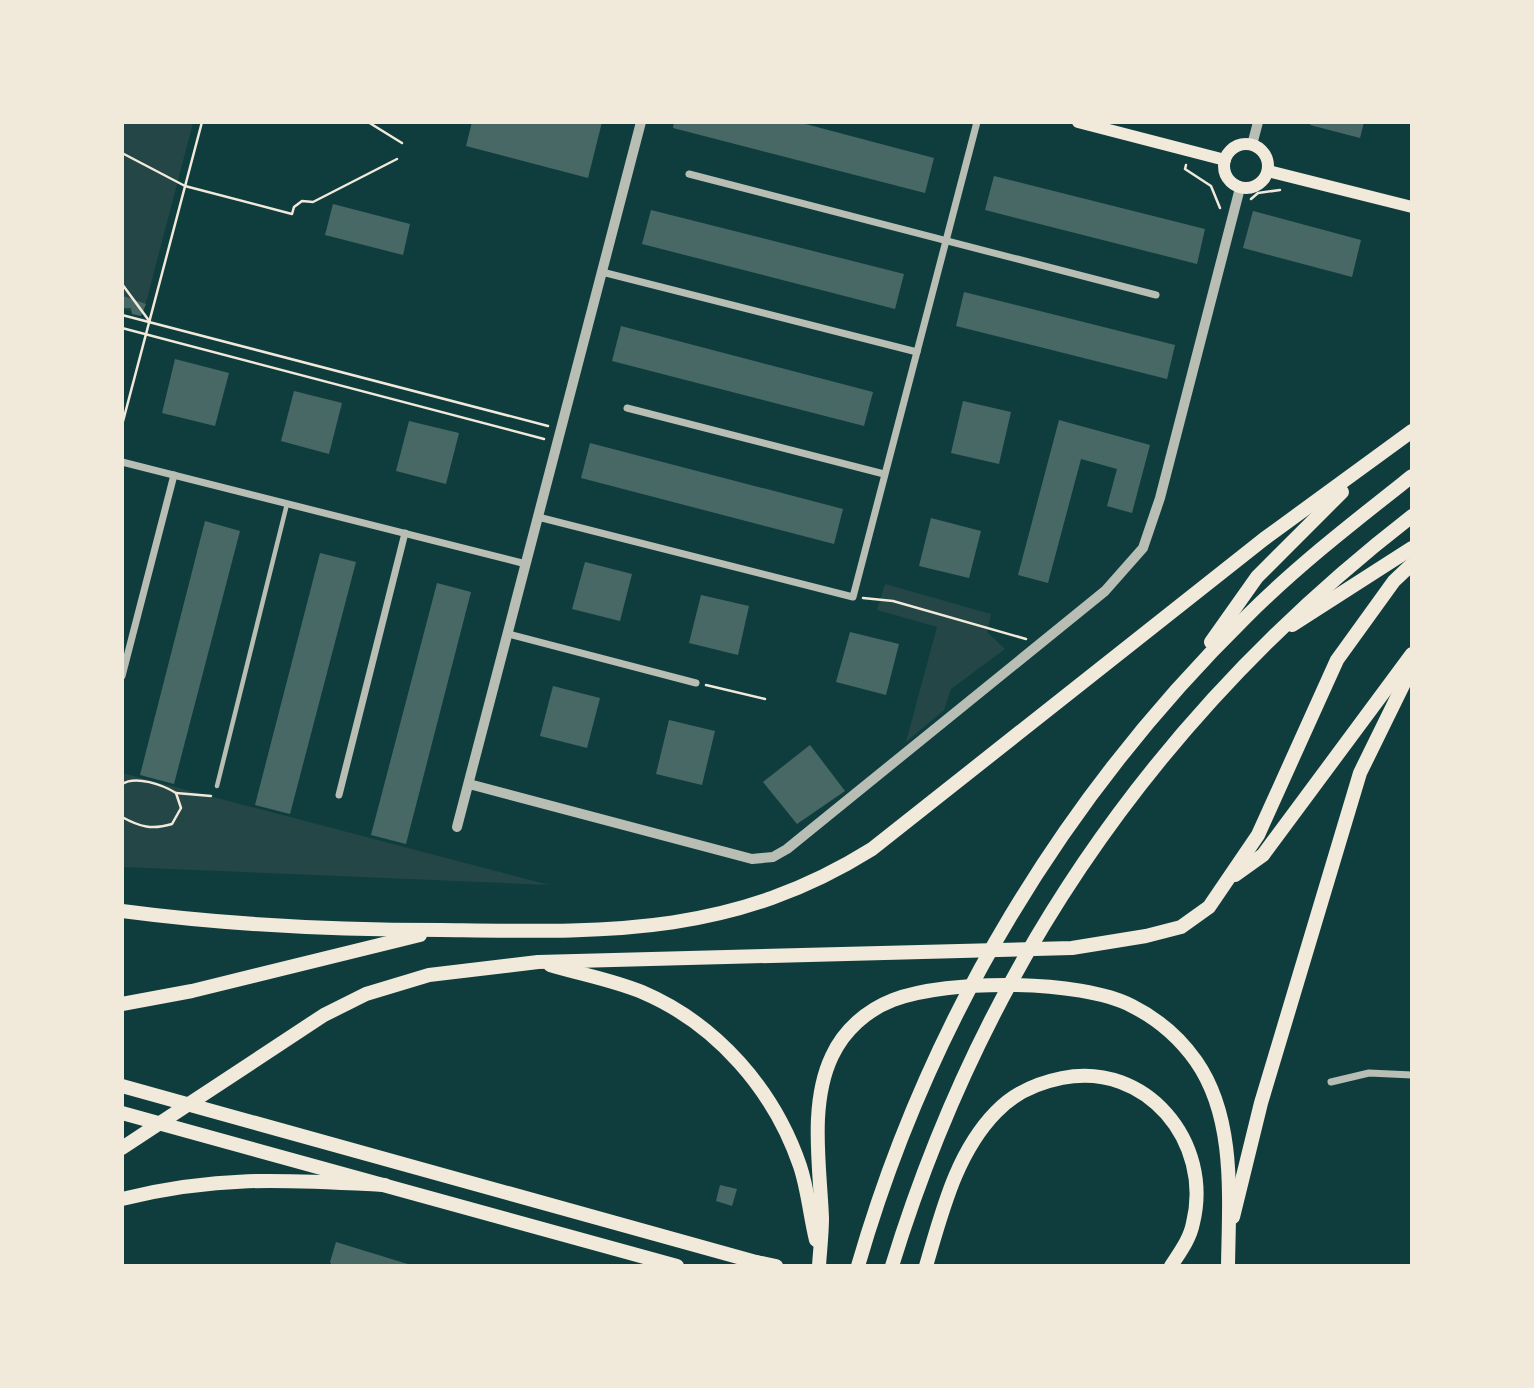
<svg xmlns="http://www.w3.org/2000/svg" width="1534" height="1388" viewBox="0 0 1534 1388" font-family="Rubik,sans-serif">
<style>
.green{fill:#244646}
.building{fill:#486865}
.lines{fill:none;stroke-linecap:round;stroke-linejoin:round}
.path{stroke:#f1e9da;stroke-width:2.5}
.service{stroke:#b8beb3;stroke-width:4.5}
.minor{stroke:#b8beb3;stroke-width:7}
.tertiary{stroke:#b8beb3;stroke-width:10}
.primary{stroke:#f1e9da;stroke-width:12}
.trunk{stroke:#f1e9da;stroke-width:14}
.motorway{stroke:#f1e9da;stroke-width:14}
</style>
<rect width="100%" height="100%" fill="#0f3d3e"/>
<g class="green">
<path d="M123,123H193L143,314L123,309Z"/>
<path d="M885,584L991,614L987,632L1005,649L951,689L944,710L906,742L937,627L877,610Z"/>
<path d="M122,773L549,885L123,867Z"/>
</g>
<g class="building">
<path d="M472,122H602L588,178L466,146Z"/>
<path d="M674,122H798L934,158L925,193L673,128Z"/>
<path d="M1311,122H1364L1360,138L1310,125Z"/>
<path d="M994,176L1205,229L1197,264L985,210Z"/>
<path d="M333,204L410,224L403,255L325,235Z"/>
<path d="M651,210L904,274L895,309L642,244Z"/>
<path d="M1253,211L1361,240L1352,277L1243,248Z"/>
<path d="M964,292L1175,345L1167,379L956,326Z"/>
<path d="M123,296L146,304L141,316L132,314L131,308H122Z"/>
<path d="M621,326L873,392L864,426L612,361Z"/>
<path d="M175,359L229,373L215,426L162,413Z"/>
<path d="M294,391L342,403L329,454L281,441Z"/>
<path d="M963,401L1011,412L999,464L951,453Z"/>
<path d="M1059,420L1150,445L1132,513L1107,506L1117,469L1081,459L1048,583L1018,575Z"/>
<path d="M409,421L459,433L446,484L396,471Z"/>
<path d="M590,443L843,509L834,544L581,478Z"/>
<path d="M931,518L981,531L969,578L919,566Z"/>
<path d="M205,521L240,531L174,784L140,775Z"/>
<path d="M320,553L356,562L290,814L255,805Z"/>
<path d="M585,562L632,574L620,621L572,609Z"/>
<path d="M437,583L471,592L406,844L371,835Z"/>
<path d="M701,595L749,606L738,655L689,643Z"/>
<path d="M850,632L899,644L886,695L836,682Z"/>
<path d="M553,686L600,698L587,748L540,736Z"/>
<path d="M669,720L715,731L702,785L656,774Z"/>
<path d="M810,745L845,791L797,824L763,782Z"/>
<path d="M720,1185L737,1189L732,1206L716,1201Z"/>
<path d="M336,1242L411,1265V1266H332L330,1262Z"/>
</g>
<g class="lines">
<g class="path">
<path d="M368,122L402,143"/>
<path d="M122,153L185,186L292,214L294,207L302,201L313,202L397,159"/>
<path d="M1186,165L1185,169L1211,186L1220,208"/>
<path d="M1251,199L1258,193L1280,190"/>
<path d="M122,284L150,322"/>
<path d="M122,315L548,426"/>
<path d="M122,328L544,439"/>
<path d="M122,425L202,122"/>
<path d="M863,598L893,601L1026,639"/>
<path d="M706,685L765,699"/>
<path d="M122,784C136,775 163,785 176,793L181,808L172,824C152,830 140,827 122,817"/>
<path d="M176,793L211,796"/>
</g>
<path class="service" d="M217,786L287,504"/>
<g class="minor">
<path d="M689,174L1156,295"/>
<path d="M602,272L917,352"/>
<path d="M627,408L884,474"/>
<path d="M122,462L526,564"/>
<path d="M538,517L853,597L977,122"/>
<path d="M508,634L696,683"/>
<path d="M122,676L174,475"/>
<path d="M339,795L405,533"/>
<path d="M1331,1082L1369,1073L1412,1075"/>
</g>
<g class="tertiary">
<path d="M1252,145L1258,122"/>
<path d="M469,784L752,859L773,857L787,849L1105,591L1143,548L1160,498L1240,188"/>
<path d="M457,827L641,122"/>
</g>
<g class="primary">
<path d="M1078,122L1225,160"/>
<circle cx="1246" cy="166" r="22"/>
<path d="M1268,171L1412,207"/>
</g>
<g class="trunk">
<path d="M122,1086L767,1265"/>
<path d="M122,1113L677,1266"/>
</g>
<g class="motorway">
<path d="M1292,625L1412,548"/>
<path d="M1211,642L1257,577L1342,492"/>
<path d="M1235,875L1263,855L1412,654"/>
<path d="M122,911C228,925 334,930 441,930C602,932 730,938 872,849L1264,539L1412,431"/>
<path d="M550,965C580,974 613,980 642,992C717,1024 774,1090 800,1166C808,1190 810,1216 816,1240"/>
<path d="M122,1004L192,991L420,935"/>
<path d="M122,1148L324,1015L366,994L429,975L538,962L1072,948L1146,936L1181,927L1209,907L1258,835L1337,660L1394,581L1412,564"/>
<path d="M122,1199C219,1175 288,1180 385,1185"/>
<path d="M1233,1217L1261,1103L1360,773L1412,667"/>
<path d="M756,1262L776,1266"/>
<path d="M819,1266C820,1250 822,1234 822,1218C820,1167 809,1104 832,1056C844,1030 867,1010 893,1000C948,979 1080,979 1132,1006C1158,1019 1179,1037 1196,1061C1236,1118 1229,1198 1228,1266"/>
<path d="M858,1266C929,1020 1064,796 1246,617C1297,566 1355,521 1412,476"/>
<path d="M892,1266C986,960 1159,712 1412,516"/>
<path d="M926,1266C942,1212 956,1153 996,1112C1014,1093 1037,1083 1062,1078C1146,1061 1213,1142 1193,1223C1190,1239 1180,1252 1171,1266"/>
</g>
</g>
<rect width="1534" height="1388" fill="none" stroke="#f1e9da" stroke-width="248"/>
</svg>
